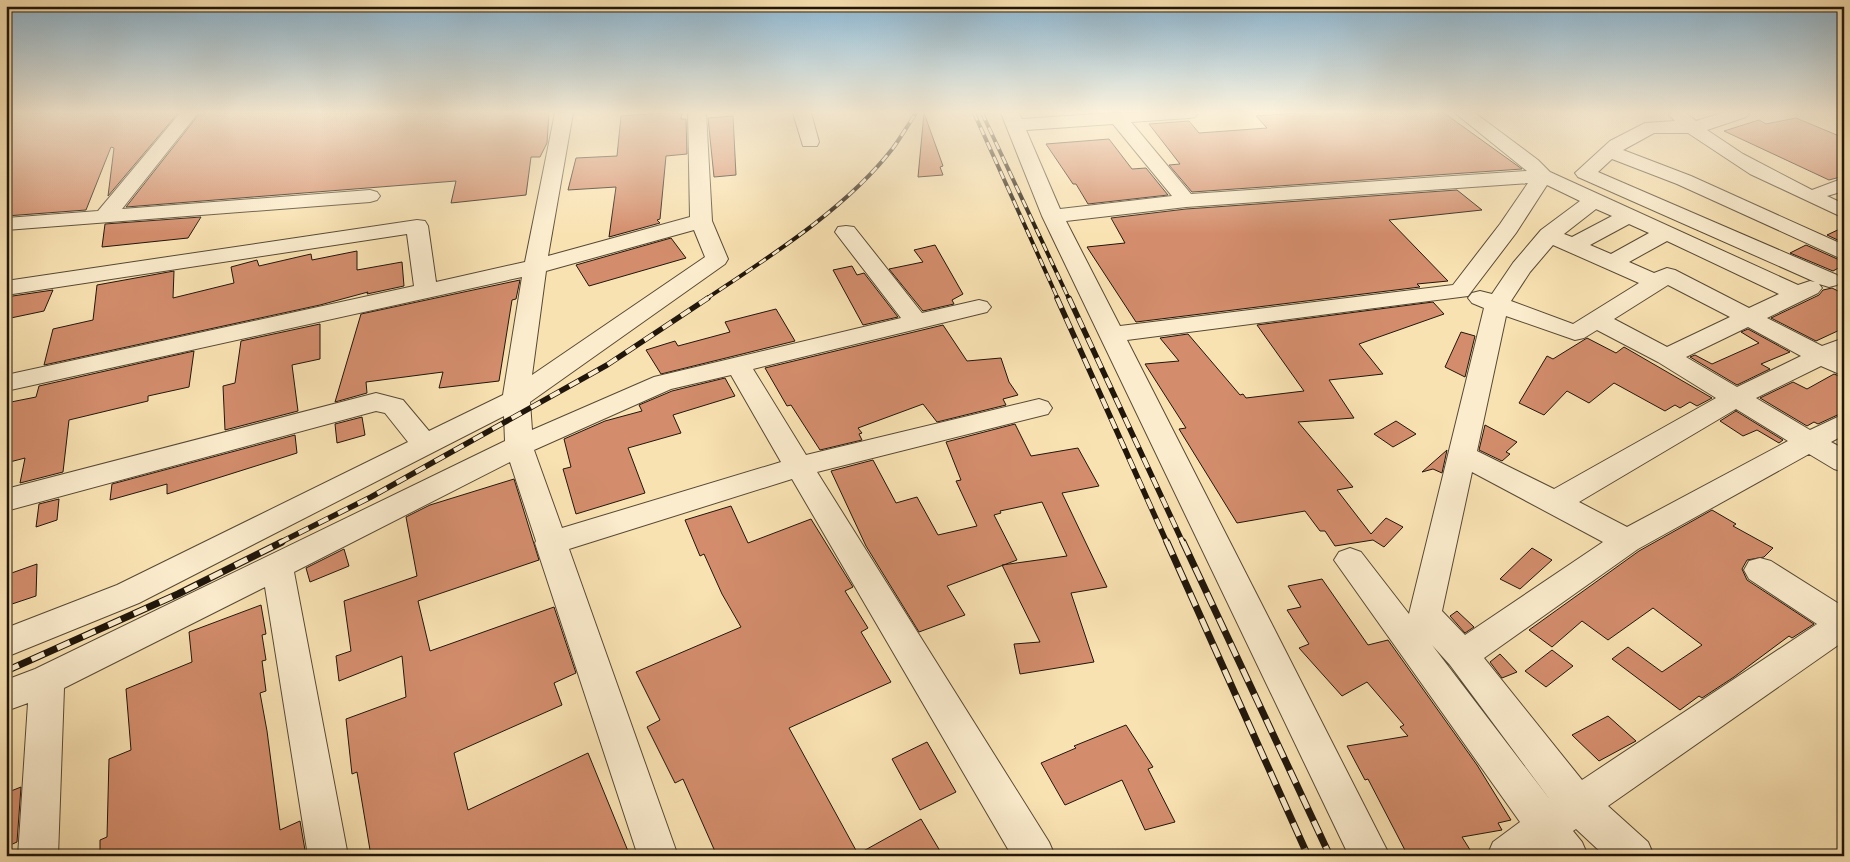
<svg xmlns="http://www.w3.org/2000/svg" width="1850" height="862" viewBox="0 0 1850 862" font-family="'EB Garamond',serif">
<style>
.building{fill:#d38d6c;stroke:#20160b}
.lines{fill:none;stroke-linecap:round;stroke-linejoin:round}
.minor-casing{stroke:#564935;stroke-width:2}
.minor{fill:#fbeccd;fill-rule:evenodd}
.rail-far2-casing{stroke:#20160b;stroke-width:4}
.rail-far1-casing{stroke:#20160b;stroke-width:5.5}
.rail-casing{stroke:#20160b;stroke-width:7}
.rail-far2{stroke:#fbeccd;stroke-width:2.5;stroke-dasharray:8;stroke-linecap:butt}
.rail-far1{stroke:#fbeccd;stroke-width:4;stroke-dasharray:11;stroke-linecap:butt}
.rail{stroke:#fbeccd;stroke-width:5;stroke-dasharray:14;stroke-linecap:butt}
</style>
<rect width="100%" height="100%" fill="#f9e2b2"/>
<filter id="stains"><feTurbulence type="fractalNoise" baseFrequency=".004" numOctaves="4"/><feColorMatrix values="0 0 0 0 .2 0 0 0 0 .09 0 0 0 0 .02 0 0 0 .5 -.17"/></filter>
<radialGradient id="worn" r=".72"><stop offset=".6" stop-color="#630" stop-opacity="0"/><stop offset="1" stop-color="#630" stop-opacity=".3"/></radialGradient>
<g class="building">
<path d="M6,113H178L108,196L114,148L111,147L86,210L6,216Z"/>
<path d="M200,113H549L547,143L540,157H531L526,195L451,203L456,181L126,207Z"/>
<path d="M662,113H682L681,119H686L687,154L666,156L660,219L657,220L660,223L609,237L616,187L568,190L576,158L617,156L621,116Z"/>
<path d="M924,113L943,166L940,167L943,175L918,177Z"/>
<path d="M1298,113H1444L1522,169L1192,192L1169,165L1180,164L1149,124L1189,121L1199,133L1267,128L1256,116Z"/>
<path d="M733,116L736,175L714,177L708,118Z"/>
<path d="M1796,118L1844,138V176L1829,180L1724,131L1759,120L1766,124Z"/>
<path d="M1109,139L1132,169L1146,168L1168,195L1088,204L1076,184H1073L1046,144Z"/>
<path d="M1457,190L1482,210L1389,220L1448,281L1417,284L1420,287L1136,322L1087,247L1125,243L1111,218L1186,209Z"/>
<path d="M201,217L188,238L102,247L105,224Z"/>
<path d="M1844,227V243L1827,235Z"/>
<path d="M671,238L686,258L589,286L576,265Z"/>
<path d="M935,245L963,294L952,300L954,304L923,311L889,269L923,262L914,250Z"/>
<path d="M1806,245L1844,262V265L1833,271L1790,253Z"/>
<path d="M357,251V270L402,262L404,286L367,294L368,292L320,305L44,365L53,329L93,320L97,285L174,271L173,298L234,283L231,267L257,260L259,266L311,254L312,260Z"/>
<path d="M852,266L857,275L864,273L898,317L863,325L833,270Z"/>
<path d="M520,280L516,299L512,300L499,381L439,388L443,372L366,382L367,393L335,402L361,314Z"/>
<path d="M1832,288L1844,294V328L1816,341L1771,318L1819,295L1823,290Z"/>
<path d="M53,290L44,311L6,319V297Z"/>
<path d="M1433,302L1444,314L1359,344L1383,374L1329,380L1354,418L1298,422L1353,487L1337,490L1371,534L1386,518L1403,527L1384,547L1373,540L1335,546L1325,531H1320L1305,511L1237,523L1179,429L1186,428L1145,364L1179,361L1160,338L1188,334L1240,395L1243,394L1246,398L1304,391L1257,325Z"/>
<path d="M776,309L795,341L661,374L646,350L675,341L678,346L730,332L725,322Z"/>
<path d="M320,324V359L292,365L298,411L225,430L223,386L235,383L241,341Z"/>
<path d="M943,325L967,361L1001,358L1009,382L1018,395L1003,399L1006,405L937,422L923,404L858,428L862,433L859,434L862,440L820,450L791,405L787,406L765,368Z"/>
<path d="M1748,329L1790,352L1761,364L1770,369L1737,385L1690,357L1695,355L1712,364L1759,343L1741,332Z"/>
<path d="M1461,332L1475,336L1465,377L1445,367Z"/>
<path d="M1587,338L1616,353L1624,347L1712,398L1697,406L1690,402L1680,408L1675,405L1665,411L1614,383L1589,403L1567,391L1544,415L1519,403L1547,356L1553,359Z"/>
<path d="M194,351L189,387L148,396V401L69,420L63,472L20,483L25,458L6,463V403L36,397L39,386Z"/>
<path d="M1834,374L1844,378V412L1818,424L1814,422L1807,426L1760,398L1793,382L1807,389Z"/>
<path d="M725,378L735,396L673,415L681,433L628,448L645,493L576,514L563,469L571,467L564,439L605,421L642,411L639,405L672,391Z"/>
<path d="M1736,411L1783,440L1779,443L1757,430L1743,436L1720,421Z"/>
<path d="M362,417L365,435L337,443L335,424Z"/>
<path d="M1396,421L1416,434L1393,447L1374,434Z"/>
<path d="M1015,424L1031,456L1078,448L1099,486L1062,493L1107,587L1071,593L1094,662L1020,674L1014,644L1040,642L1002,565L1067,556L1042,502L1000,511L1001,513L994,515L1017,560L947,586L965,615L919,632L866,546L831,471L873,460L896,503L917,497L938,535L977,526L956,481L961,480L946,442Z"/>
<path d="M1485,425L1517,442L1506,452L1510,454L1502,461L1479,450Z"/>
<path d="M295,435L297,453L167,494V484L110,500L112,484Z"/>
<path d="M1447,450L1442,473L1433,469L1422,472Z"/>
<path d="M514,479L539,560L418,601L430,651L554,607L576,673L554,683L562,705L454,753L468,810L588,753L630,856H371L357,772L352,774L346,719L406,697L402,656L339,681L336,656L351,651L344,601L417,576L406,517L430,505Z"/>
<path d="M59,499L57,520L36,527L39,504Z"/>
<path d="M731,506L748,543L811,519L853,587L845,591L868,628L861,632L891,682L789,728L858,854L921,819L943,856H717L683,779L675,783L647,727L660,720L636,672L741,627L722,594L704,554L700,556L685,520Z"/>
<path d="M1712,510L1736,524L1733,526L1773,548L1764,557L1747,560L1742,569L1747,580L1814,624L1792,638L1789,636L1734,677L1702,698L1699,696L1680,710L1612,659L1628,647L1662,672L1702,645L1653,608L1608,640L1582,621L1552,647L1529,630L1639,551Z"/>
<path d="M1532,548L1552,560L1520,589L1500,579Z"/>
<path d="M344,549L349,566L310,582L306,568Z"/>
<path d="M37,564L36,596L6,606V575Z"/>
<path d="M1322,579L1368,645L1388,640L1477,765L1511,820L1498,823L1502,830L1462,837L1472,853L1455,856H1408L1368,779L1365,780L1347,746L1408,736L1400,727L1404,725L1367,682L1342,696L1299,648L1309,644L1287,610L1301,607L1288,586Z"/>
<path d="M261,605L266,634L262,635L266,660L262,661L266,691L260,693L267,731L280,830L300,821L306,856H100V840L107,837L109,759L131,750L126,689L192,662L189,632Z"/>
<path d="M1457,611L1474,627L1465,633L1450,616Z"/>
<path d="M1552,650L1573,666L1546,687L1525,671Z"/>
<path d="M1500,654L1517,672L1502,678L1490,662Z"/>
<path d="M1608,716L1636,741L1599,761L1572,735Z"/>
<path d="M1126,725L1153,767L1148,769L1175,822L1145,830L1122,780L1065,805L1041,763L1076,748L1074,746Z"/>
<path d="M927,742L956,792L920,810L892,759Z"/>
<path d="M21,787L17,842L6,847V793Z"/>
</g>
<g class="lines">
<g class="minor-casing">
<g id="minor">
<path d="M180,113H198L122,209L370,190L377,192L380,196L377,200L370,202L6,230V218L98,211Z"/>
<path d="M555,113H573L548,256L690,217L688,113H706L712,221L728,259L725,264L530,402L532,430L654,377L901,318L835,232L838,227L846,226L854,227L922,313L979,300L987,302L991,307L987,312L753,369L806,455L1039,399L1048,402L1052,408L1048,414L817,472L1049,842L1055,856H1012L792,479L569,549L678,856H638L535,543L536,541L510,462L294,572L348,856H308L265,587L64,688L58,856H18L28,703L6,711V680L35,669L505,441L504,416L139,603L6,657V628L117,585L408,442L385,413L376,411L6,511V489L376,393L403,400L429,431L503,395L522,277L6,391V375L414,286L407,234L6,295V281L417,220L425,221L428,226L436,282L525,262ZM694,230L705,257L532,375L546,271ZM731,375L781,462L562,528L534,450L671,389Z"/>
<path d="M793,113H811L819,142L817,146H803Z"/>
<path d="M1001,113H1019L1022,119L1112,113H1198L1195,117L1189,118L1131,122L1191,194L1527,171L1455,113H1475L1538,160L1550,172L1798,285L1810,281L1815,282L1578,177L1575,173L1610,141L1645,123L1675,121L1669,115L1670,113H1686L1696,121L1722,113H1749L1746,117L1707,130L1743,154L1812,190L1844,178V191L1827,196L1844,204V218L1750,174L1688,133H1654L1623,150L1691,176L1844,245V260L1677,184L1612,159L1598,172L1837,275L1840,280L1837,285L1829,287L1819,284L1822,288L1818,293L1767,318L1822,346L1844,338V355L1841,356L1844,358V376L1821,366L1756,398L1810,430L1844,414V435L1831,442L1844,449V472L1834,469L1809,454L1638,549L1484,658L1582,780L1817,624L1749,579L1744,570L1749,561L1760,558L1771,561L1844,607V641L1608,806L1648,842L1654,856H1605L1576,829L1573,831L1582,842L1588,856H1544L1542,854L1540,856H1487L1493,842L1520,822L1334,560L1339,552L1350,548L1361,552L1409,614L1484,308L1472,303L1468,298L1472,293L1480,291L1492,294L1513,263L1541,230L1580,201L1547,185L1516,233L1468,296L1127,340L1390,856H1349L1042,216ZM1113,124L1172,196L1060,209L1026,130ZM1528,183L1500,224L1453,285L1120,326L1066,221L1186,207ZM1596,209L1612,216L1572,237L1564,234ZM1629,224L1649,233L1611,254L1590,245ZM1667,241L1779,294L1749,308L1675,270L1667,268L1654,273L1629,262ZM1553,245L1639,283L1573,324L1511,301L1530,272ZM1668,285L1730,317L1667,347L1614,319ZM1506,316L1575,340L1584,338L1597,330L1658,362L1716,398L1554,489L1477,451ZM1748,327L1801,356L1737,387L1686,357ZM1736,409L1788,441L1627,527L1579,502ZM1472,472L1603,542L1465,635L1442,611ZM1432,645L1450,665L1551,801Z"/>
</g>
</g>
<use href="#minor" class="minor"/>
<g class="rail-far2-casing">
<g id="rail-far2">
<path d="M974,113L1058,299"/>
<path d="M982,113L1069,299"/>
<path d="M706,299C769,257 846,209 893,148C901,137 908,125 916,113"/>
</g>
</g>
<g class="rail-far1-casing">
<g id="rail-far1">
<path d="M1057,298L1167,543"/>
<path d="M1069,298L1183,543"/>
<path d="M279,543L371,497L607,365L708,298"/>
</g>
</g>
<g class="rail-casing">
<g id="rail">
<path d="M1167,542L1308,856"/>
<path d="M1183,542L1330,856"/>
<path d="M6,671L178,594L282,542"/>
</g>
</g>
<use href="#rail-far2" class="rail-far2"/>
<use href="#rail-far1" class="rail-far1"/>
<use href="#rail" class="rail"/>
</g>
<linearGradient id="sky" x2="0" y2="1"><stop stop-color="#8bb7d4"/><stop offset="0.48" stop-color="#fcf2dc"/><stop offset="1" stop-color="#fcf2dc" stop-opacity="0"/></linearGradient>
<rect width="1850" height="234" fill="url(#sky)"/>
<rect width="1850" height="862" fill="none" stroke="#f9e2b2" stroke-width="25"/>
<rect x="8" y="8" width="1835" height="847" fill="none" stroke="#20160b" stroke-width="2.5"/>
<rect x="12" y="12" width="1825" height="837" fill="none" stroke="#20160b"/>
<rect width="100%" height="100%" filter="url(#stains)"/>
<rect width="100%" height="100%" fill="url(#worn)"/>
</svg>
